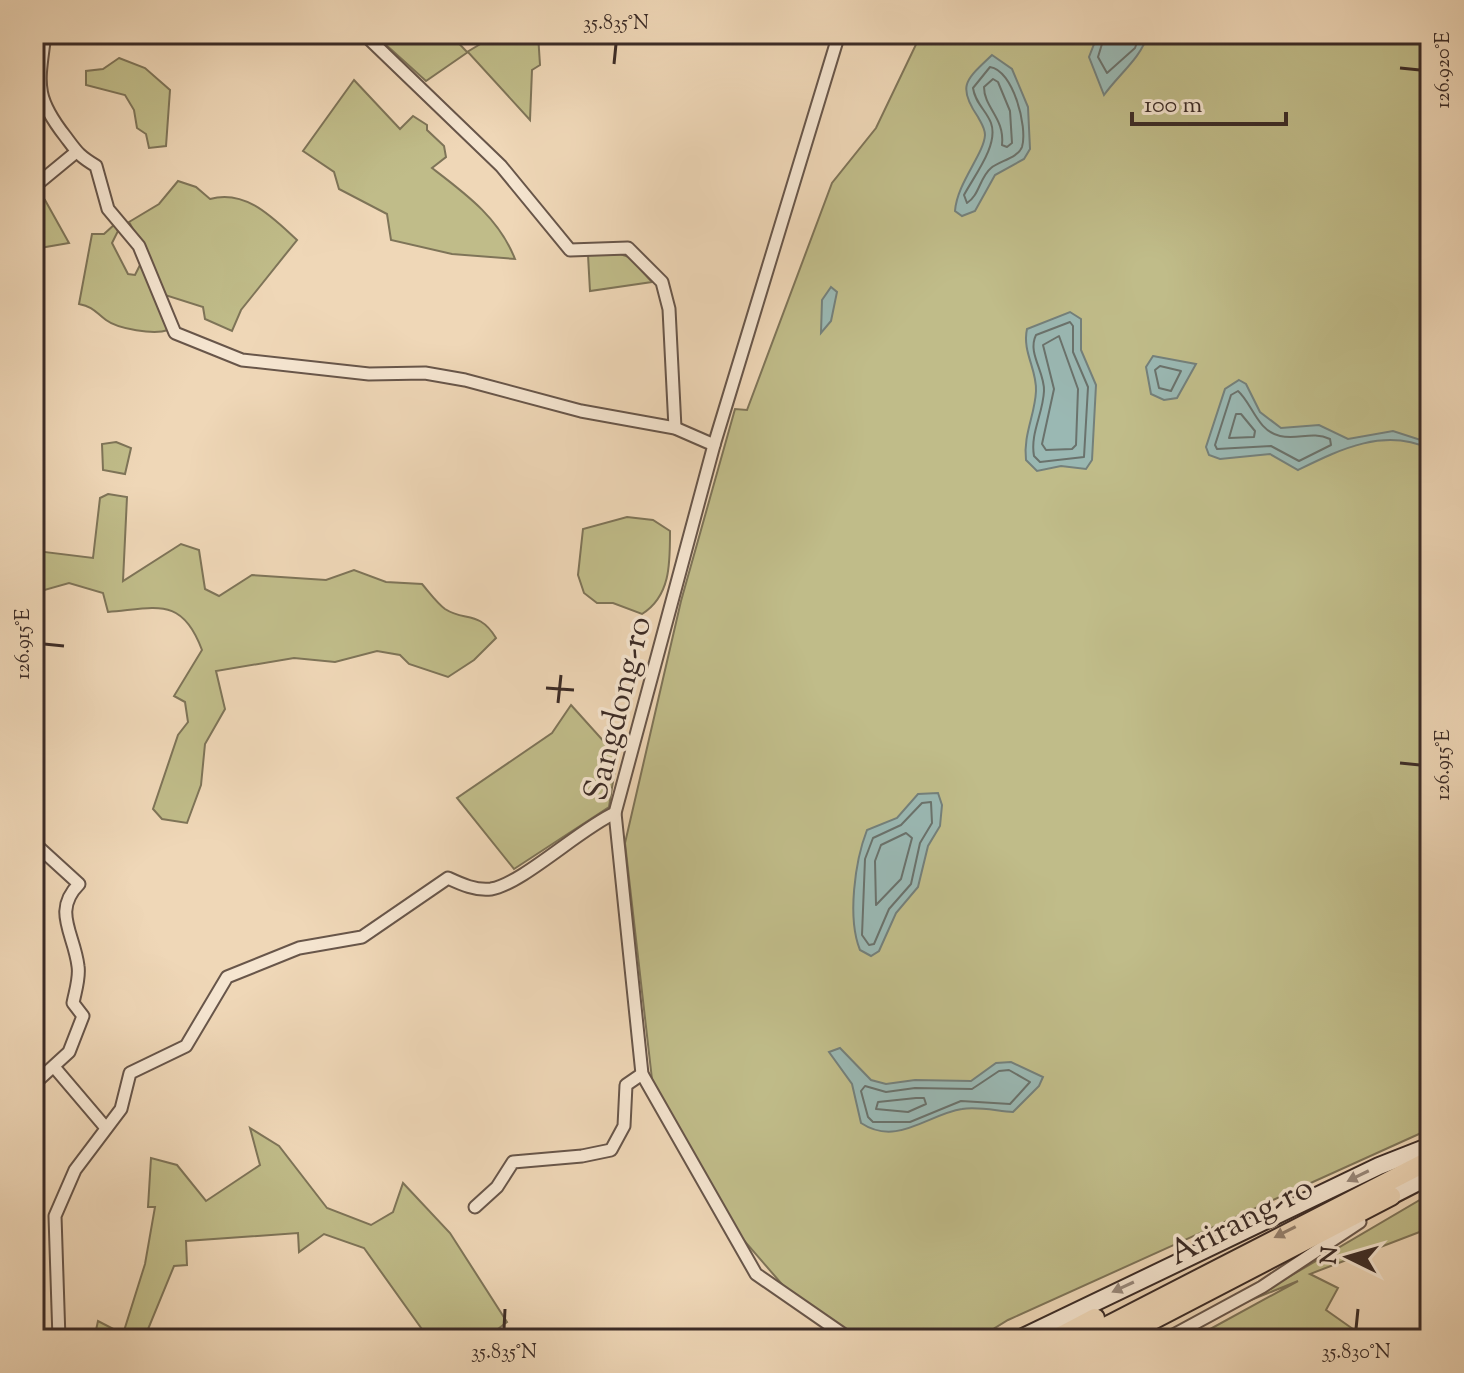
<svg xmlns="http://www.w3.org/2000/svg" width="1464" height="1373" viewBox="0 0 1464 1373" font-family="'Sorts Mill Goudy',serif">
<style>
.green{fill:#c0bc89;stroke:#7e7458;stroke-width:2}
.water{fill:#9ab8b3;stroke:#74807b;stroke-width:2}
.lines{fill:none;stroke-linecap:round;stroke-linejoin:round}
.shore{stroke:#6a726c;stroke-width:2}
.minor-casing{stroke:#68564a;stroke-width:15}
.secondary-casing{stroke:#3b2b26;stroke-width:20}
.trunk-casing{stroke:#3b2b26;stroke-width:22}
.minor{stroke:#f5e5d0;stroke-width:11}
.secondary{stroke:#f5e5d0;stroke-width:16}
.trunk{stroke:#efd7b7;stroke-width:18}
.oneway{fill:#98887b}
.oneway2{fill:#95816e}
.ticks{fill:none;stroke:#3b2b26;stroke-width:3}
.labels{text-anchor:middle;stroke-width:7;stroke-linejoin:round;paint-order:stroke}
.street-label{font-size:34px;fill:#3b2b26;stroke:#f5e5d0}
.neatline{fill:none;stroke:#3b2b26;stroke-width:3}
.ticks-label{font-size:20px;text-anchor:middle;fill:#3b2b26}
</style>
<rect width="100%" height="100%" fill="#efd7b7"/>
<filter id="stains"><feTurbulence type="fractalNoise" baseFrequency=".0025" numOctaves="4"/><feColorMatrix values="0 0 0 0 .2 0 0 0 0 .09 0 0 0 0 .02 0 0 0 .5 -.17"/></filter>
<radialGradient id="worn" r=".72"><stop offset=".6" stop-color="#630" stop-opacity="0"/><stop offset="1" stop-color="#630" stop-opacity=".3"/></radialGradient>
<g class="green">
<path d="M374,34H450L467,52L497,34H538L540,65L532,70L530,120L468,52L426,81Z"/>
<path d="M921,34H1430V1129L1008,1320L977,1339H864L800,1305L728,1222L653,1088L625,843L681,601L735,409L747,410L832,183L876,128Z"/>
<path d="M119,58L145,68L170,90L166,146L149,148L146,134L137,128L134,110L125,95L86,85V71L103,69Z"/>
<path d="M354,80L400,129L413,116L427,125V130L444,146L446,157L432,168C466,194 499,218 515,259L452,254L391,240L387,214L339,189L334,172L303,151Z"/>
<path d="M178,181L196,187L210,199C246,189 273,218 297,240L241,310L232,331L205,319L203,307L165,295L154,267L129,222L159,204Z"/>
<path d="M45,200L69,243L34,249V227L42,201Z"/>
<path d="M115,224L118,231L112,243L128,274L135,275L141,263L168,330C154,335 118,329 106,320C95,312 94,307 79,304L92,234H104Z"/>
<path d="M620,254L629,257L652,282L590,291L588,255Z"/>
<path d="M116,442L131,448L125,474L103,470L102,444Z"/>
<path d="M108,494L127,497L123,581L181,544L199,550L205,589L219,596L252,575L326,580L354,570L386,582L422,584C429,592 437,603 445,609C465,622 479,610 496,638L474,660L448,677L409,664L400,655L377,651L335,662L294,658L216,671L225,709L205,744L201,785L187,823L162,819L153,809L178,735L188,722L185,702L174,696L202,650C182,596 157,608 108,612L103,593L69,583L34,593L37,551L93,558L100,498Z"/>
<path d="M627,517L653,520L670,531C670,562 671,596 642,614L613,603H597L584,593L578,575L583,529Z"/>
<path d="M571,705L617,756L609,807L514,869L457,798L552,733Z"/>
<path d="M250,1128L279,1146L327,1208L371,1225L393,1212L403,1183L450,1233L507,1322L485,1339H429L364,1248L324,1234L299,1252L298,1233L186,1241L187,1265L174,1266L144,1339H94L98,1321L123,1334L145,1264L155,1207H148L151,1158L177,1165L206,1201L260,1165Z"/>
<path d="M1430,1194V1228L1310,1274L1338,1288L1326,1310L1367,1339H1192L1298,1281L1246,1302Z"/>
</g>
<g class="water">
<path d="M1098,34H1148C1141,58 1119,74 1104,95L1089,57Z"/>
<path d="M992,55L1012,69L1028,107L1030,149L1024,159L995,175L975,211L962,216L955,211C957,183 984,154 985,135C985,128 981,123 978,117C956,85 967,79 992,55Z"/>
<path d="M831,287L837,292L831,321L821,333L822,300Z"/>
<path d="M1070,312L1081,319V350L1096,385L1092,460L1086,469L1061,466L1037,471L1026,460C1023,435 1035,415 1036,391C1037,369 1022,352 1027,329Z"/>
<path d="M1153,356L1196,364L1177,398L1164,400L1151,394L1146,367Z"/>
<path d="M1239,380L1246,384L1260,412L1281,428L1319,425L1348,439L1393,431L1430,443V449C1384,427 1339,450 1298,470L1270,454L1220,459L1209,455L1206,447L1225,389Z"/>
<path d="M938,793L942,805L940,826L928,846L918,887L896,913L879,951L871,956L860,950C847,918 855,861 867,830L897,818L918,794Z"/>
<path d="M840,1048L871,1080L886,1084L915,1080L971,1081L996,1063L1011,1062L1043,1077L1039,1086L1013,1112C997,1111 977,1106 962,1109C928,1114 897,1147 861,1123L852,1084L829,1052Z"/>
</g>
<g class="lines">
<g class="shore">
<path d="M1105,34L1098,57L1107,73L1135,48L1140,34"/>
<path d="M990,67C1013,70 1028,127 1022,147C1018,158 999,161 991,168C980,177 979,196 967,203L964,195C974,176 999,145 991,123C986,110 975,103 973,88Z"/>
<path d="M993,79L998,82L1010,111L1012,143L1007,147L1002,145C1005,118 984,108 984,87Z"/>
<path d="M1070,322L1073,326V352L1088,387L1084,457L1040,462L1034,456C1030,433 1043,414 1044,391C1045,372 1027,353 1036,335Z"/>
<path d="M1059,336L1078,389L1076,445L1072,449L1046,450L1042,444L1054,389L1043,345Z"/>
<path d="M1160,366L1181,371L1171,391L1159,388L1155,370Z"/>
<path d="M1238,391C1252,403 1257,431 1280,436C1298,440 1312,431 1330,439L1331,445L1299,461L1271,446L1217,449L1215,445L1231,395Z"/>
<path d="M1236,414H1241L1255,431L1254,437L1229,438Z"/>
<path d="M931,802L932,823L920,843L911,884L889,909L874,944L869,945L862,935L865,859L873,838L901,825L922,803Z"/>
<path d="M906,833L912,838L901,879L876,905L875,861L881,845Z"/>
<path d="M1009,1070L1030,1082L1010,1104L961,1101L910,1122H873L868,1117L861,1091L865,1086L886,1092L915,1088L972,1089L999,1071Z"/>
<path d="M916,1098H924L926,1104L908,1112L876,1109L878,1102Z"/>
</g>
<g class="minor-casing">
<g id="minor">
<path d="M45,34C39,83 33,95 65,136C77,152 78,155 96,166L108,209L139,246L175,333L242,360L369,374L425,373L465,380L581,411L675,428L714,445"/>
<path d="M364,34L501,166L570,250L628,248L662,282L669,309L675,428"/>
<path d="M839,34L714,445L615,813L642,1074L756,1274L850,1339"/>
<path d="M34,176L41,181L75,153"/>
<path d="M34,843L79,884C52,911 74,933 78,966C80,978 75,992 73,1003L83,1016L69,1052L34,1084"/>
<path d="M55,1068L106,1128"/>
<path d="M475,1207L497,1187L513,1162L582,1156L611,1150L624,1126L626,1085L642,1074"/>
<path d="M59,1339L55,1216L75,1170L121,1109L130,1073L186,1046L227,977L299,948L362,937L448,878C461,884 476,891 491,889C522,884 581,828 615,813"/>
<path d="M1166,1339L1262,1287L1360,1222"/>
</g>
</g>
<g class="secondary-casing">
<g id="secondary">
<path d="M1391,1196L1430,1176"/>
<path d="M1019,1339L1379,1166L1430,1146"/>
</g>
</g>
<g class="trunk-casing">
<g id="trunk">
<path d="M1055,1339L1095,1318"/>
<path d="M1082,1339L1430,1160"/>
<path d="M1116,1339L1391,1196"/>
</g>
</g>
<use href="#minor" class="minor"/>
<use href="#secondary" class="secondary"/>
<use href="#trunk" class="trunk"/>
</g>
<defs><path id="oneway-solid" d="M-6-.8H1V-3.2L6.5 0L1 3.2V.8H-6Z" transform="scale(2)"/></defs>
<g class="oneway">
<use href="#oneway-solid" transform="translate(1358 1176) rotate(154)"/>
<use href="#oneway-solid" transform="translate(1123 1287) rotate(155)"/>
</g>
<use class="oneway2" href="#oneway-solid" transform="translate(1285 1232) rotate(153)"/>
<path class="ticks" d="M614,64L616,44M1400,68L1420,70M44,644L64,646M546,688L574,690M558,703L561,675M1400,763L1420,765M504,1329L505,1309M1356,1329L1358,1309"/>
<g class="labels">
<g class="street-label">
<text transform="translate(616 708) rotate(-76)" y="12">Sangdong-ro</text>
<text transform="translate(1240 1219) rotate(-27)" y="12">Arirang-ro</text>
</g>
</g>
<rect width="1464" height="1373" fill="none" stroke="#efd7b7" stroke-width="88"/>
<g transform="translate(1348 1257) rotate(275)" stroke="#f5e5d0" stroke-width="6" paint-order="stroke">
<path d="M0-6L14 30L0 20L-14 30Z" fill="#3b2b26"/>
<text y="-12" font-size="22" font-weight="bold" text-anchor="middle" fill="#3b2b26">N</text>
</g>
<path d="M1132 112v12h154v-12" fill="none" stroke="#3b2b26" stroke-width="4"/>
<text x="1144" y="112" font-size="24" fill="#3b2b26" stroke="#f5e5d0" stroke-width="6" paint-order="stroke">100 m</text>
<rect x="44" y="44" width="1376" height="1285" class="neatline"/>
<g class="ticks-label">
<text x="616" y="29">35.835°N</text>
<text transform="translate(1442 70) rotate(-90)" y="7">126.920°E</text>
<text transform="translate(22 644) rotate(-90)" y="7">126.915°E</text>
<text transform="translate(1442 765) rotate(-90)" y="7">126.915°E</text>
<text x="504" y="1358">35.835°N</text>
<text x="1356" y="1358">35.830°N</text>
</g>
<rect width="100%" height="100%" filter="url(#stains)"/>
<rect width="100%" height="100%" fill="url(#worn)"/>
</svg>
